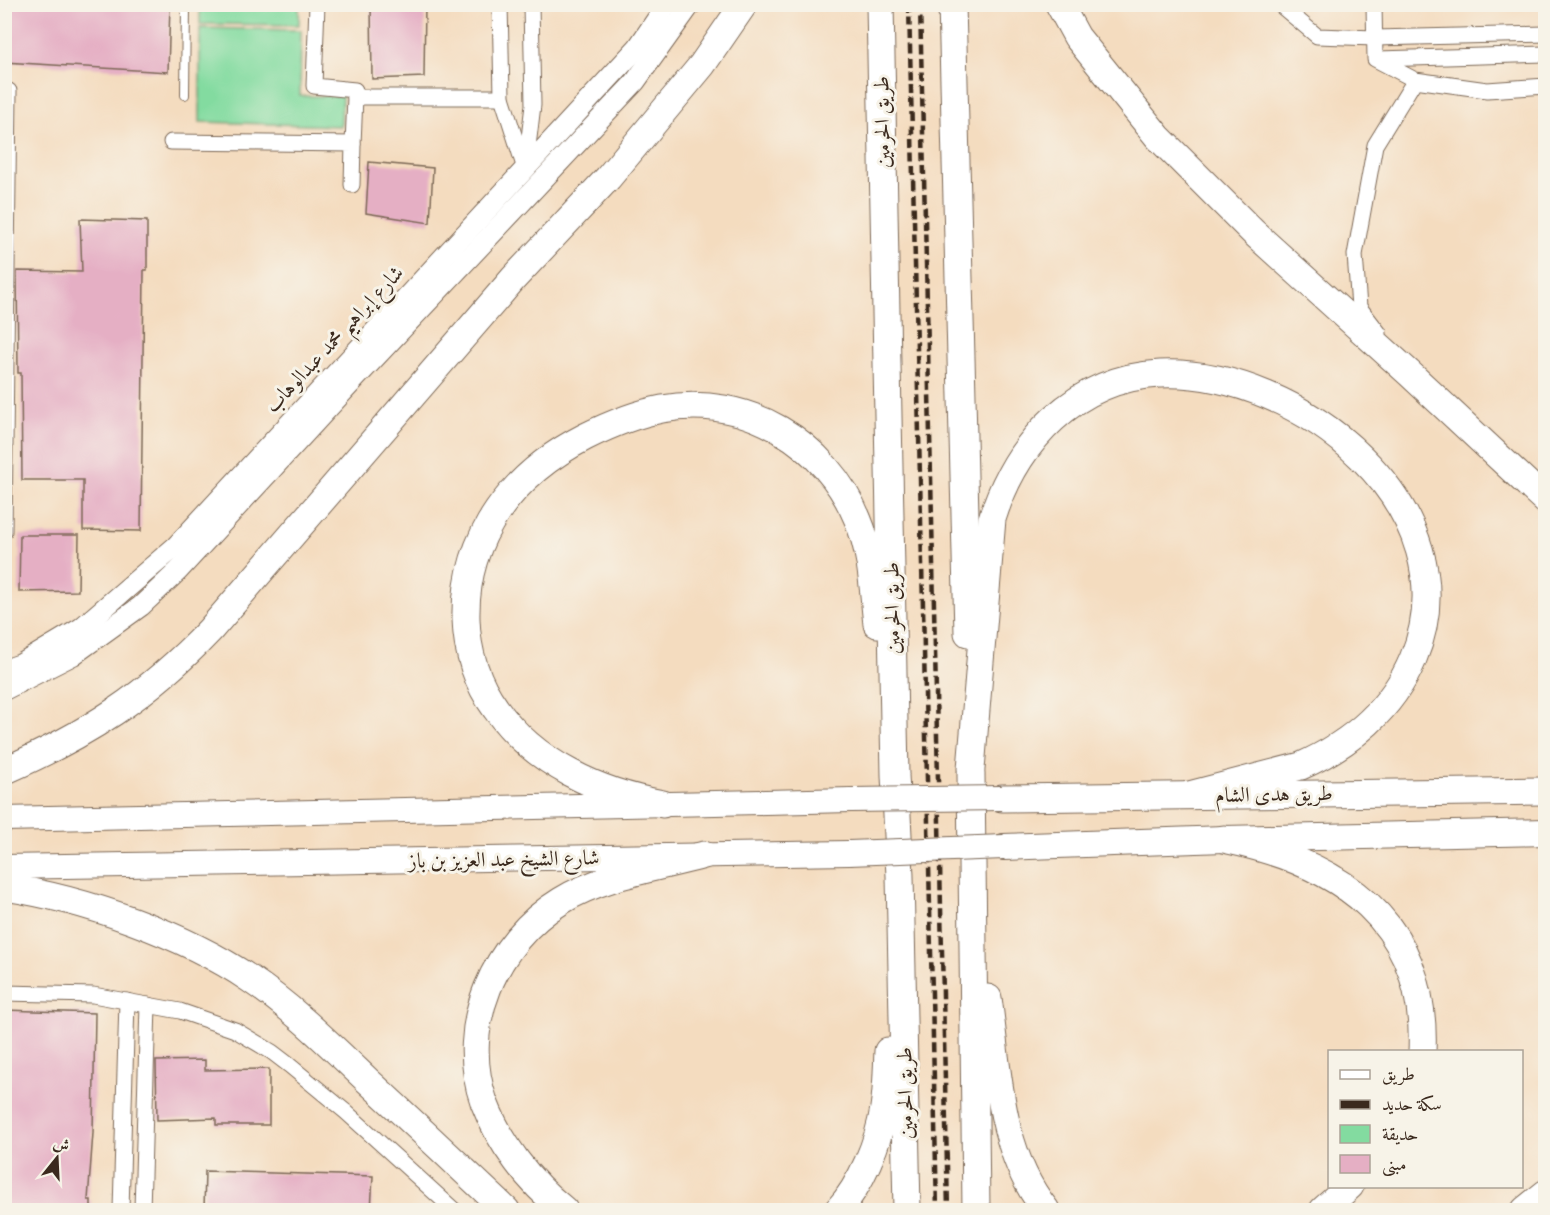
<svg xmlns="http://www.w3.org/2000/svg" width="1550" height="1215" viewBox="0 0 1550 1215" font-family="'Gentium Book Plus',Amiri,serif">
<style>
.green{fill:#83dba0;stroke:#5f825f;stroke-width:1.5}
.building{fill:#e5afc4}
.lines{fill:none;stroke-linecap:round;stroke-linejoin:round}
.service-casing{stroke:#7c6856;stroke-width:10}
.minor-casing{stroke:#7c6856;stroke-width:17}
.tertiary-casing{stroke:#7c6856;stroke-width:22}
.primary-casing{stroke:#7c6856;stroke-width:26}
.trunk-casing{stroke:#7c6856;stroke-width:28}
.motorway-casing{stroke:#7c6856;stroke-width:29}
.service{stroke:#fff;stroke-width:8}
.minor{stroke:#fff;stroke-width:15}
.tertiary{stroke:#fff;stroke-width:20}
.primary{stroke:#fff;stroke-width:24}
.trunk{stroke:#fff;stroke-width:26}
.motorway{stroke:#fff;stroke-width:27}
.rail{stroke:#3b2a1e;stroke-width:4.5;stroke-dasharray:9 4.5;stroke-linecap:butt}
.primary-bridge-casing{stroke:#7c6856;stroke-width:26;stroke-linecap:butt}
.primary-bridge{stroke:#fff;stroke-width:24}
.labels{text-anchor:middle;stroke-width:6;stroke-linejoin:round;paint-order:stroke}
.street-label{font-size:21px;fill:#3b2a1e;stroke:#f7f3e8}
</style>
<rect width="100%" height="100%" fill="#f7f3e8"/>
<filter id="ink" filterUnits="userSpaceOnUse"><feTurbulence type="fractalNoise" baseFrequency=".0167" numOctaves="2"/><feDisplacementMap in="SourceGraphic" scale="12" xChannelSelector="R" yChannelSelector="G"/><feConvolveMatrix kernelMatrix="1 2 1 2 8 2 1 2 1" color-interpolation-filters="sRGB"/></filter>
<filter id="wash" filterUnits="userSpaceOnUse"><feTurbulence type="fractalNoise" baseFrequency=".008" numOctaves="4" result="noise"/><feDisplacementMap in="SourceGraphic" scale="24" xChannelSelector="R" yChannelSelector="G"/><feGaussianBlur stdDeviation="1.35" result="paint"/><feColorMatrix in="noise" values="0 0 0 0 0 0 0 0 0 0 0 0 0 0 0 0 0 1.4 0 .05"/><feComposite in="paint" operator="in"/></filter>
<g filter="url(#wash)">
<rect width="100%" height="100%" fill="#f4dcbf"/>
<g class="green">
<path d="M200,5H299V25L200,24Z"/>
<path d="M200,28L301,30L300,96H342L341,126L200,122Z"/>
</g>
<g id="blocks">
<g class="building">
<path d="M4,4H170L168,72L4,62Z"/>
<path d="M371,4H425L424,77L372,79Z"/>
<path d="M369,162L433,168L430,223L366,213Z"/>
<path d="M80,219L147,221V270H144L141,531L83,530V480H22L21,373H18L17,271L82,272Z"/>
<path d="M20,535H79L78,591L19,592Z"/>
<path d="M4,1010L95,1013L93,1133L88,1200H91V1210H4Z"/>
<path d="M205,1060V1070L269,1069V1125H216V1118L157,1120L156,1061Z"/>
<path d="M205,1171L373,1176L371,1210H204Z"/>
</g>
</g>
</g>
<g filter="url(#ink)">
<use href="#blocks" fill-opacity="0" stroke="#7c6856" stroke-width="1.5"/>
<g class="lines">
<g class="service-casing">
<path id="service" d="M185,95L186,4"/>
</g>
<g class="minor-casing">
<g id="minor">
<path d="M317,4L314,86L355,90V97"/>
<path d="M500,4L502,97L525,169"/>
<path d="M1279,4L1317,36L1375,38L1546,34"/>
<path d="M1374,4L1375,59L1415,80L1487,90L1546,86"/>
<path d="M1378,59L1546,54"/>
<path d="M4,91H9L4,532"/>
<path d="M171,142L353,144L352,185"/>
<path d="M353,144L355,97H502"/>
<path d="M526,163L533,105L531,4"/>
<path d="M1379,333L1359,307L1355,255L1375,145L1415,80"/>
<path d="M4,993L93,995L180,1011L235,1030L272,1052L289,1065L346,1112L454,1210"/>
<path d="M121,1210L127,1001"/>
<path d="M142,1210L148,1005"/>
</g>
</g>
<g class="tertiary-casing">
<g id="tertiary">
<path d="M4,670L21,664L81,628L176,546L638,47L667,4"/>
<path d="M4,690L73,655L141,606L178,571L355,379L635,82L691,4"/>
</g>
</g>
<g class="primary-casing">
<g id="primary">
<path d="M4,819L851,800"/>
<path d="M4,867L849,853"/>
</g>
</g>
<g class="trunk-casing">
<path id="trunk" d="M1004,847L1224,839L1546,832"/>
</g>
<g class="motorway-casing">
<g id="motorway">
<path d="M880,4L895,775L900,876L907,1210"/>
<path d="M952,4L968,633"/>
<path d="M1059,4L1077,37L1158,137L1253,232L1409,373L1546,501"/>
<path d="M971,769L992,519C1016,442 1075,378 1160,374C1298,368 1476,509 1413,659C1392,709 1350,744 1301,766L1189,795"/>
<path d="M4,771C88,734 147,696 210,630L513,279L608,178L702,65L744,4"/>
<path d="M971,774L976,1210"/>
<path d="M1002,798L1546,791"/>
<path d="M663,804C599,793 534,763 496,709C476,682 467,652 466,619C464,536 513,474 585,437C609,425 635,414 662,409C747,394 826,442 858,520C872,553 873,589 877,624"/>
<path d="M1224,839C1340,863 1428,921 1422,1052"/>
<path d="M4,887C84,899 184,934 250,979C293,1008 330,1045 367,1080C414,1123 460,1167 506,1210"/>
<path d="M988,998C998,1070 999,1152 1046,1210"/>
<path d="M564,1210C529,1182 500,1144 484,1102C457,1026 495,941 561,901C603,875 657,868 704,855"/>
<path d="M838,1210C861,1185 879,1142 884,1108C887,1089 887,1070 888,1051"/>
<path d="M1323,1210L1350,1186"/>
<path d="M1525,1210L1546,1193"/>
</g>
</g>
<use href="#service" class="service"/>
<use href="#minor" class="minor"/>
<use href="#tertiary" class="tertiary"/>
<use href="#primary" class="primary"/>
<use href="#trunk" class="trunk"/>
<use href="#motorway" class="motorway"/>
<g class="rail">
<path d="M909,4L937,1210"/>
<path d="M920,4L948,1210"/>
</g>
<g class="primary-bridge-casing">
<g id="primary-bridge">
<path d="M851,800L1002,798"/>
<path d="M849,853L1004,847"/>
</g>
</g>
<use href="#primary-bridge" class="primary-bridge"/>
</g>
</g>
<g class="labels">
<g class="street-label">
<text transform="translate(882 122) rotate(-91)" y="7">طريق الحرمين</text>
<text transform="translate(334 339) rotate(-47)" y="7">شارع إبراهيم محمد عبدالوهاب</text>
<text transform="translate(892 608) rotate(-91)" y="7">طريق الحرمين</text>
<text transform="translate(1274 794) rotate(-1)" y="7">طريق هدى الشام</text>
<text transform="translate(504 859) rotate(-1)" y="7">شارع الشيخ عبد العزيز بن باز</text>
<text transform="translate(905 1093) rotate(-91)" y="7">طريق الحرمين</text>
</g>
</g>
<rect width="1550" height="1215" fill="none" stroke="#f7f3e8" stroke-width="24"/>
<rect x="1328" y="1050" width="195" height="138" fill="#f7f3e8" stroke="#aca397" stroke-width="1.5"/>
<rect x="1340" y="1070" width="30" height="9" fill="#ffffff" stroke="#aca397" stroke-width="1.5"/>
<text x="1382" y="1080" font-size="18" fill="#3b2a1e">طريق</text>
<rect x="1340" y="1100" width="30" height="9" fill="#3b2a1e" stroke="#aca397" stroke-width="1.5"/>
<text x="1382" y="1110" font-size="18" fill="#3b2a1e">سكة حديد</text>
<rect x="1340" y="1125" width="30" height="18" fill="#83dba0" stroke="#aca397" stroke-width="1.5"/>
<text x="1382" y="1140" font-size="18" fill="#3b2a1e">حديقة</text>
<rect x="1340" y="1155" width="30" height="18" fill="#e5afc4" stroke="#aca397" stroke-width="1.5"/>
<text x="1382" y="1170" font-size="18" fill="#3b2a1e">مبنى</text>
<g transform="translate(57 1158) rotate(18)" stroke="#f7f3e8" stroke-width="4.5" paint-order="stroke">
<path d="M0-4.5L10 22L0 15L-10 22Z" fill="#3b2a1e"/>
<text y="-9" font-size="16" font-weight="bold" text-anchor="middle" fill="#3b2a1e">ش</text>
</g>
</svg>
